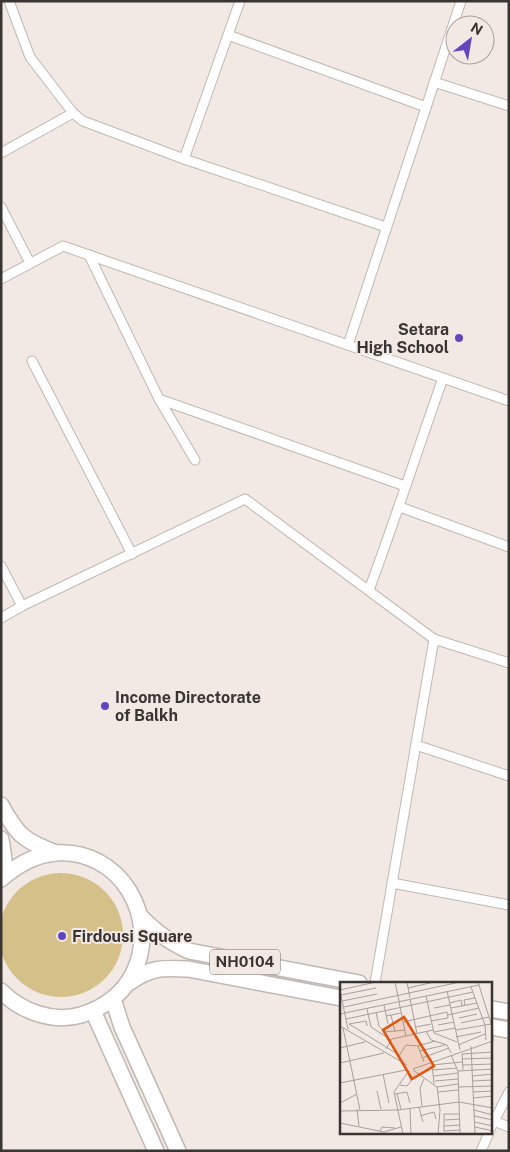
<svg xmlns="http://www.w3.org/2000/svg" width="510" height="1152" viewBox="0 0 510 1152" font-family="'Public Sans',sans-serif">
<style>
.green{fill:#d6c089}
.lines{fill:none;stroke-linecap:round;stroke-linejoin:round}
.street-casing{stroke:#c1b8b4;stroke-width:11}
.highway-casing{stroke:#c1b8b4;stroke-width:18}
.street{stroke:#fff;stroke-width:9}
.highway{stroke:#fff;stroke-width:15}
.poi-dot{fill:#6345be;stroke:#f2e8e4;stroke-width:2}
.labels{text-anchor:middle;stroke-width:4;stroke-linejoin:round;paint-order:stroke}
.shield{fill:#f2e8e4;stroke:#706b68;stroke-width:1}
.shield-label{font-size:15px;font-weight:bold;fill:#393533}
.poi-label{font-size:16px;font-weight:bold;fill:#393533;stroke:#f2e8e4;text-anchor:start}
.inset-road{fill:none;stroke:#a8a09d;stroke-width:1}
.view{fill:#df570e;fill-opacity:0.15;stroke:#df570e;stroke-width:2.5}
.inset-edge{fill:none;stroke:#393533;stroke-width:2.5}
</style>
<rect width="100%" height="100%" fill="#f2e8e4"/>
<circle class="green" cx="61" cy="935" r="62"/>
<g class="lines">
<g class="street-casing">
<g id="street">
<path d="M9,1L30,57L73,113L83,121L184,159L386,227"/>
<path d="M228,35L426,107"/>
<path d="M434,82L509,106"/>
<path d="M1,153L73,113"/>
<path d="M184,159L240,1"/>
<path d="M1,207L30,263"/>
<path d="M89,255L159,399L195,460"/>
<path d="M1,279L63,246L509,401"/>
<path d="M348,345L461,1"/>
<path d="M32,361L132,554"/>
<path d="M159,399L405,486"/>
<path d="M400,507L509,547"/>
<path d="M1,566L22,606"/>
<path d="M369,590C395,520 418,449 443,378"/>
<path d="M1,618L22,606L245,499L434,639L509,663"/>
<path d="M416,745L509,776"/>
<path d="M392,883L509,905"/>
<path d="M375,983L434,639"/>
<path d="M494,1121L509,1127"/>
<path d="M491,1127L509,1092"/>
<path d="M481,1151L489,1133"/>
</g>
</g>
<g class="highway-casing">
<g id="highway">
<path d="M1,805C17,835 24,841 56,853"/>
<path d="M1,839L4,859L1,872"/>
<path d="M1,879C17,865 34,855 55,853C120,848 161,918 133,974C122,995 103,1008 81,1015C53,1023 22,1012 1,991"/>
<path d="M141,917C156,932 169,942 189,951L359,983"/>
<path d="M130,982C152,967 162,968 188,969L341,998"/>
<path d="M113,999L122,1027L178,1151"/>
<path d="M491,1009L509,1012"/>
<path d="M93,1011L156,1151"/>
<path d="M491,1027L509,1030"/>
</g>
</g>
<use href="#street" class="street"/>
<use href="#highway" class="highway"/>
</g>
<g class="poi-dot">
<circle cx="459" cy="338" r="5"/>
<circle cx="105" cy="706" r="5"/>
<circle cx="62" cy="936" r="5"/>
</g>
<g class="labels">
<rect class="shield" x="210" y="949.5" width="70" height="25" rx="4"/>
<g class="shield-label">
<text x="245" y="967">NH0104</text>
</g>
<g class="poi-label">
<text x="449" y="335" text-anchor="end">Setara<tspan x="449" dy="18">High School</tspan></text>
<text x="115" y="703">Income Directorate<tspan x="115" dy="18">of Balkh</tspan></text>
<text x="72" y="942">Firdousi Square</text>
</g>
</g>
<g transform="translate(340 982)">
<rect width="152" height="152" fill="#f2e8e4"/>
<path class="inset-road" d="M55,0L59,19M67,0L70,16M138,0L153,48M131,5L145,43L146,58M68,6L94,0M0,8L36,0M0,9L8,47M107,9L120,68M1,13L36,6M86,14L94,51L117,60M70,17L77,52M2,19L37,12M59,20L66,54M110,21L121,18L122,24M44,23L48,42M125,23L124,18L135,16M4,25L120,0M94,26L110,23M111,26L137,21M27,27L31,45L51,58M36,30L39,44L45,50L65,48M0,32L139,3M51,33L55,50M108,33L139,26M46,34L61,31M119,36L137,32M6,37L133,10M63,40L107,30L108,36L91,39M121,41L149,35M9,42L59,73M9,42L26,39L27,44M98,43L114,40M0,44L67,83M76,45L91,42M3,46L20,128M116,48L151,42M86,49L91,58L107,63L111,71M94,50L115,46M116,55L141,50M118,63L145,52M78,64L84,80M131,64L135,152M0,66L25,60M46,67L52,57L93,48M80,69L105,63M111,73L118,89L120,152M59,74L66,63L78,64L95,59M82,76L109,66M122,77L153,76M0,81L44,71M92,82L94,102M92,83L122,80M122,83L153,82M73,87L153,59V52M73,88L97,105L100,128L98,152M93,88L117,86M123,88L122,72L153,70M118,89L153,87M43,92L49,121M94,94L118,91M132,94L153,92M95,99L118,97M132,99L153,98M0,101L66,88M60,103L67,104L71,99L68,92M97,105L118,102M118,105L153,104M37,109L41,127M98,110L118,108M133,110L153,109M55,112L67,110L70,121M57,112L61,127M133,116L153,114M0,121L17,112M82,124L80,106L84,97M79,125L83,140M17,127L19,144M70,127L71,152M134,128L153,133M0,129L58,128L119,120L153,126M119,132H104V149L120,148M80,134L94,130L96,137M134,134L153,138M105,138L120,137M134,140L153,144M0,141L44,150L61,145M104,144L120,143M135,145L153,149M40,149L42,145L55,146M63,152L54,110L68,90"/>
<path class="view" d="M64,35L94,84L72,97L43,48Z"/>
<rect width="152" height="152" class="inset-edge"/>
</g>
<rect width="510" height="1152" fill="none" stroke="#393533" stroke-width="5"/>
<g transform="translate(470 40) rotate(31)"><circle r="24" fill="#f2e8e4" stroke="#a8a09d"/>
<path d="M0-4L9 19L0 12L-9 19Z" fill="#6345be"/>
<text y="-8" font-size="14" font-weight="bold" text-anchor="middle" fill="#393533">N</text>
</g>
</svg>
